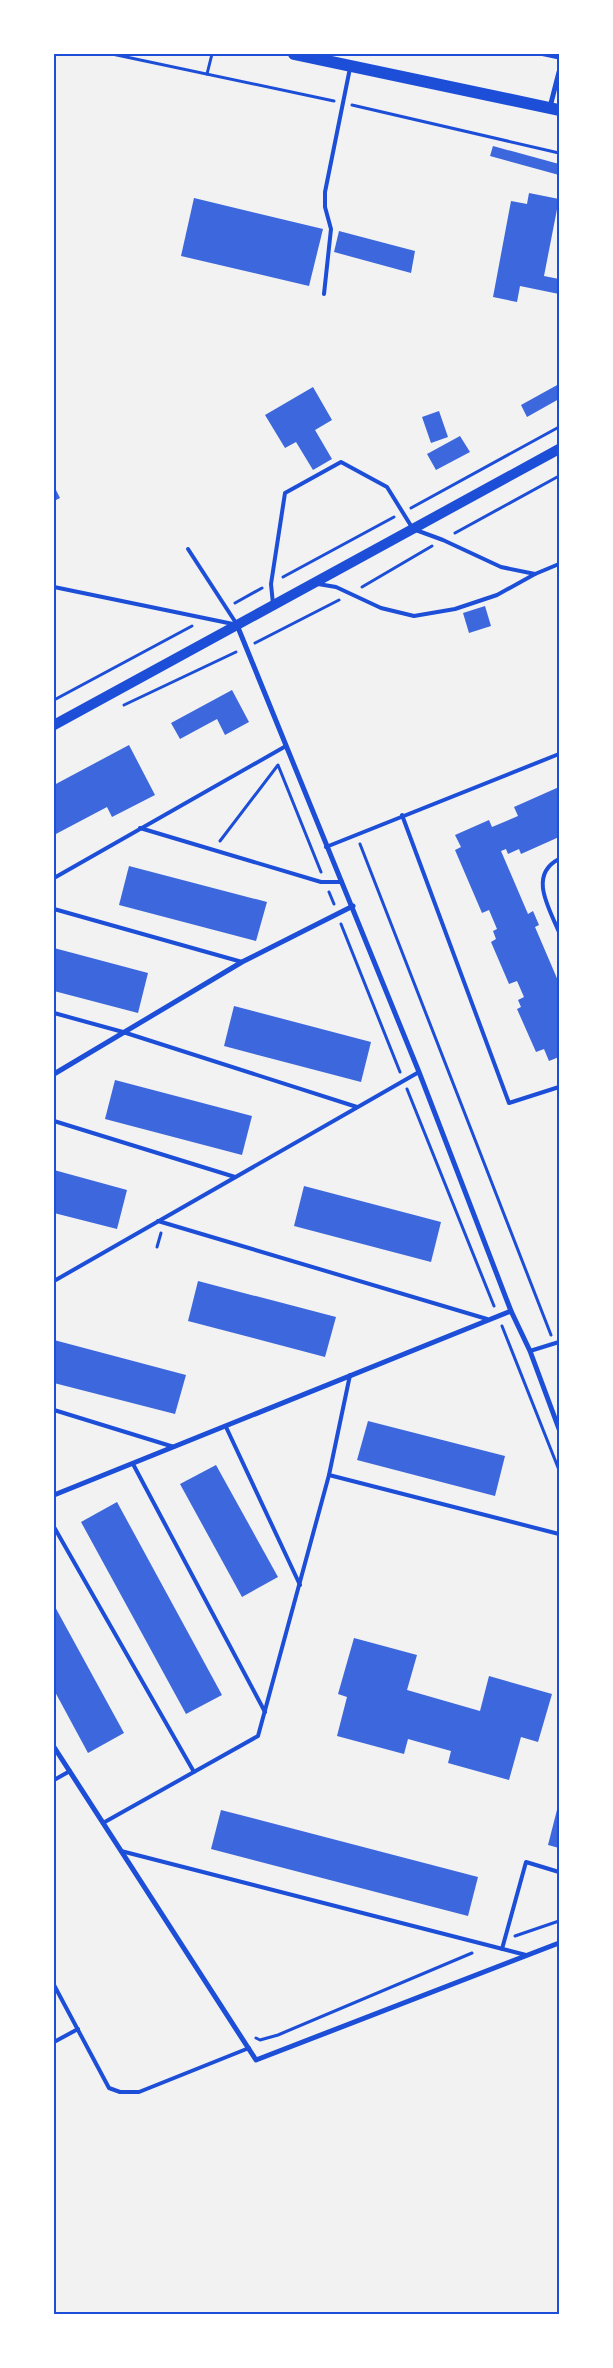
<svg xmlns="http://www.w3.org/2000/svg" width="613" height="2368" viewBox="0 0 613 2368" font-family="Overpass,sans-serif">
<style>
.building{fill:#3d67dc}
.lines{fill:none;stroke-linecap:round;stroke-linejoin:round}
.path{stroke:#1d4ed8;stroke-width:3}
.service{stroke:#1d4ed8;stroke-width:4}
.minor{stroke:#1d4ed8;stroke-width:5}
.secondary{stroke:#1d4ed8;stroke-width:10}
.primary{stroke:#1d4ed8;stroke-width:12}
.neatline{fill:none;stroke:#1d4ed8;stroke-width:2}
</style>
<rect width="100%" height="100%" fill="#f2f2f2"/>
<g class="building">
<path d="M493,146L559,164V175L490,156Z"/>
<path d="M529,193L559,199L544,276L559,279V294L520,286L517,302L493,297L511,201L527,204Z"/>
<path d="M194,198L323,229L309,286L181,256Z"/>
<path d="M339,231L415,251L411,273L334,252Z"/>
<path d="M559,384V399L527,417L521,405Z"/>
<path d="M313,387L332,420L315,430L332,459L313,470L296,442L285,448L265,415Z"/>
<path d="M439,411L448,437L431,443L422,417Z"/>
<path d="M460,436L470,452L436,470L427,454Z"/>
<path d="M54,486L60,498L54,501Z"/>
<path d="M485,606L491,626L469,633L463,613Z"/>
<path d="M232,690L249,722L225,735L217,719L180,739L171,723Z"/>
<path d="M129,745L155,795L112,817L107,807L54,835V785Z"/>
<path d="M559,787V837L521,854L519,849L508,854L506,849L501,851L528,914L533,911L539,925L535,927L559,983V1057L549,1061L544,1049L536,1052L517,1009L521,1007L518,1000L524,997L517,981L509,984L491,942L496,939L493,931L497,929L489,910L482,913L455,850L461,847L455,835L489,820L492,827L518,816L514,807Z"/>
<path d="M129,866L267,902L256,941L119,905Z"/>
<path d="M54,948L148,973L138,1013L54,991Z"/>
<path d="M234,1006L371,1042L361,1082L224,1046Z"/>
<path d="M115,1080L252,1116L242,1155L105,1119Z"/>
<path d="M54,1170L127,1190L117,1229L54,1213Z"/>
<path d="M304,1186L441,1222L431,1262L294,1226Z"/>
<path d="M198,1281L336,1317L325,1357L188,1321Z"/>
<path d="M54,1340L186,1375L175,1414L54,1383Z"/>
<path d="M368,1421L505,1456L495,1496L357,1460Z"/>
<path d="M216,1465L278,1577L242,1597L180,1484Z"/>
<path d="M117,1502L222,1695L186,1714L81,1522Z"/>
<path d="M54,1605L124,1733L88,1753L54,1690Z"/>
<path d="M354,1638L417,1655L407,1690L480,1711L489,1676L552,1694L538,1742L521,1737L509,1780L448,1763L451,1751L408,1739L404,1754L337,1736L347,1697L338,1694Z"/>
<path d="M559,1802V1848L548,1845Z"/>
<path d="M221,1810L478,1877L468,1916L211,1849Z"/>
</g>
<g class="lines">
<g class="path">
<path d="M112,54L334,101"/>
<path d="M540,54L559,58"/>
<path d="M207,74L212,54"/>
<path d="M352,105L559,153"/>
<path d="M411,508L559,427"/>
<path d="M455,533L559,476"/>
<path d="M283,577L394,517"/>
<path d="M362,587L432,546"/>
<path d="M235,603L262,588"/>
<path d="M255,643L339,600"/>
<path d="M54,700L192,626"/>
<path d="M124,705L236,652"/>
<path d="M220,841L278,765L321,872"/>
<path d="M360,844L551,1335"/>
<path d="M329,892L334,904"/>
<path d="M341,924L400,1072"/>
<path d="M407,1089L494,1306"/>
<path d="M157,1247L161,1233"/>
<path d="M502,1326L559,1470"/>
<path d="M515,1936L559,1921"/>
<path d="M256,2038L260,2040L278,2035L472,1953"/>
</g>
<g class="service">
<path d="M324,294L331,229L325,207V192L350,68"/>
<path d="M188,549L236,623"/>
<path d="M318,584L336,587L381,608L414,616L455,609L497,595L535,574"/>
<path d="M54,587L233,624"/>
<path d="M273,604L271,584L285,493L341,462L387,487L413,529L443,540L501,567L535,574L559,564"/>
<path d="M402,815L509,1103L559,1087"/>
<path d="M140,828L321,882H342"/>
<path d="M326,847L559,754"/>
<path d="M559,859C528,875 549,908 559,932"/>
<path d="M54,878L286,746"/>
<path d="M54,909L242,962"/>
<path d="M54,1013L123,1032L357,1107"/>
<path d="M54,1121L235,1177"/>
<path d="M158,1221L487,1319"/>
<path d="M54,1281L419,1072"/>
<path d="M530,1351L559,1342"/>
<path d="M54,1410L174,1447"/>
<path d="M226,1427L300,1585"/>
<path d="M133,1464L265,1712"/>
<path d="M329,1475L559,1534"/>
<path d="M54,1527L194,1772"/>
<path d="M54,1780L70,1771"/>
<path d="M103,1823L258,1736L329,1475L350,1375"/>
<path d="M121,1851L526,1955"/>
<path d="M502,1949L526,1862L559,1872"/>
<path d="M54,1985L109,2088L120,2092H139L249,2048"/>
<path d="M54,2042L78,2029"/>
</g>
<g class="minor">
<path d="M550,107L559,72"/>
<path d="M237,625L419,1072L511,1311L530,1351L559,1429"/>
<path d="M54,1074L242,962L353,906"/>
<path d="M54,1495L511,1311"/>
<path d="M54,1747L256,2060L559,1943"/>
</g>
<path class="secondary" d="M54,725L559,449"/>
<path class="primary" d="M294,54L559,110"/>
</g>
<rect width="613" height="2368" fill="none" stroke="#ffffff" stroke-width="110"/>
<rect x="55" y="55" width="503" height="2258" class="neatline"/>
</svg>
